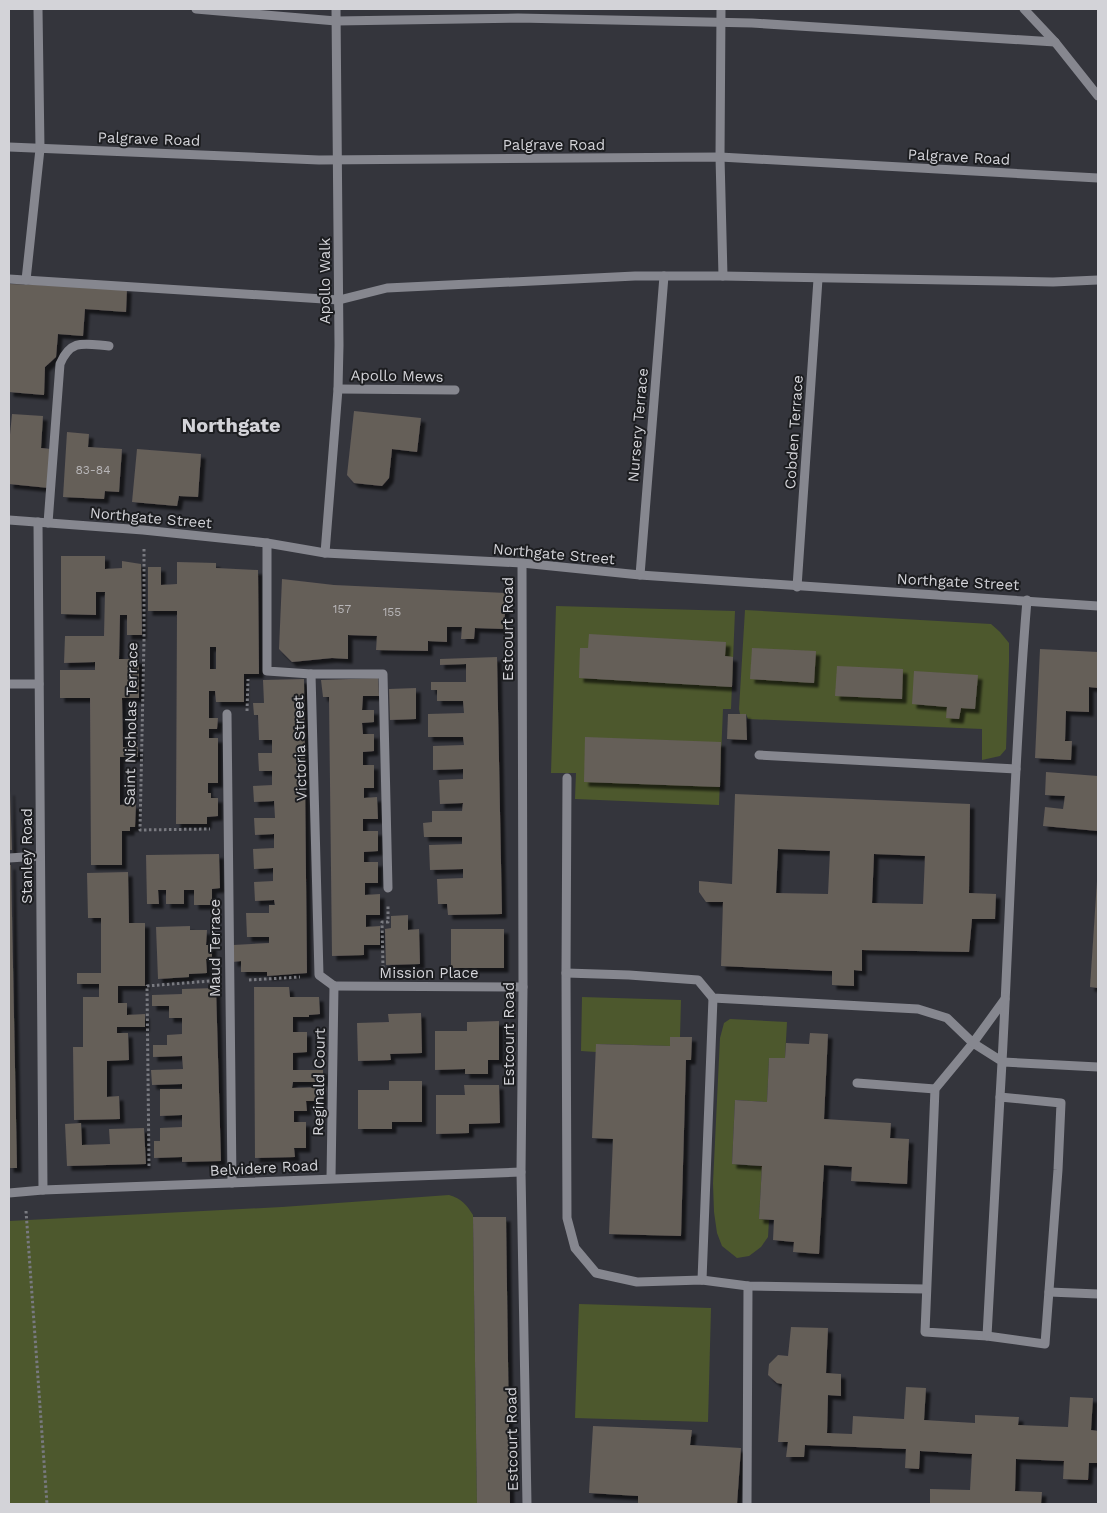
<svg xmlns="http://www.w3.org/2000/svg" width="1107" height="1513" viewBox="0 0 1107 1513" font-family="'Work Sans',sans-serif">
<style>
.green{fill:#4d582d}
.building{fill:#655e59;fill-rule:evenodd;filter:url(#shadow)}
.lines{fill:none;stroke-linecap:round;stroke-linejoin:round}
.path{stroke:#797a80;stroke-width:3;stroke-dasharray:2.5 2.5;stroke-linecap:butt}
.minor{stroke:#86878f;stroke-width:9}
.labels{text-anchor:middle;stroke-width:4;stroke-linejoin:round;paint-order:stroke}
.number-label{font-size:12px;fill:#b8b6b8}
.street-label{font-size:15px;fill:#d3d3d8;stroke:#1c1d20}
.district-label{font-size:20px;font-weight:bold;fill:#d3d3d8;stroke:#1c1d20}
</style>
<defs>
<filter id="shadow"><feDropShadow dx="4.5" dy="4.5" stdDeviation="1" flood-color="#0009"/></filter>
</defs>
<rect width="100%" height="100%" fill="#34353c"/>
<g class="green">
<path d="M556,606L735,611L731,709H723L719,805L575,799L576,773H551Z"/>
<path d="M745,610L991,624L1000,632L1009,643V662L1006,749L1000,756L982,760V729L748,719L746,714H740L739,709Z"/>
<path d="M582,997L681,1000L680,1037H670V1046L596,1044V1052L581,1051Z"/>
<path d="M730,1019L787,1022L785,1058H769L767,1102L735,1100L732,1164L762,1166L759,1219L769,1220L768,1237L761,1247L749,1256L737,1258L722,1246L717,1233L714,1212L713,1183L720,1038L724,1023Z"/>
<path d="M449,1195C462,1199 466,1204 473,1215L477,1504H9V1221L282,1207Z"/>
<path d="M579,1304L711,1308L708,1422L575,1418Z"/>
</g>
<g class="building">
<path d="M9,284L127,288L126,312L85,309L83,336L58,334L56,357L45,367L44,395L9,392Z"/>
<path d="M354,411L421,418L417,452L392,449L389,478L382,486L354,483L347,475Z"/>
<path d="M12,414L43,416L41,448L51,449L49,488L9,484V445Z"/>
<path d="M67,432L89,434L88,447L122,449L119,492L105,491L104,499L63,497Z"/>
<path d="M137,449L201,454L198,497L179,496L177,506L132,502Z"/>
<path d="M61,556H105V569L122,568V561L141,564L142,635H127V615H120L119,659H139V698H122L123,747H138V757H120V805L136,804L135,827H130V831H122V865H91L90,698H60V670H95V662L64,663L65,636H104L105,592H96V615L61,614Z"/>
<path d="M177,562L216,563V568L258,570L259,674H244V702H216L215,691H209V718H218L217,729H209V738H218V783H208V793H211V798H218V816L207,817V824H176L177,611H148V567H161V585L177,584ZM210,647H216V669H210Z"/>
<path d="M282,579L334,585L506,593L504,629L475,628L474,639H461L462,627H447V642L428,641V651L376,650L377,636L348,635V659L332,658L292,662L279,649Z"/>
<path d="M589,634L726,642L725,656L733,657L732,687L579,678L580,648H588Z"/>
<path d="M752,648L816,651L814,683L750,679Z"/>
<path d="M1040,649L1098,652V688L1089,687V712L1066,711L1065,741H1072L1071,760L1035,758Z"/>
<path d="M497,657L502,914L448,915L447,904H438L437,879L463,878V869L430,870L429,845L462,844V837H424L423,823L432,822V811H462L463,803L440,804L439,780L463,779V769L433,770V746L464,745L463,737H428V714L464,713L463,701H437V690H431V682H466V664L440,665V659Z"/>
<path d="M837,666L903,669L902,699L835,696Z"/>
<path d="M914,671L978,675L975,709L961,708L959,719L946,718L947,707L912,704Z"/>
<path d="M378,678L379,696H363L362,710H374V722L362,723L363,734H374V751L363,752V765H374V788H364V798L377,797L378,819H363V831H378V851L364,852V862H378V883H365V895L380,894V915H366V927L380,926V945H364V955L332,956L329,697H323L321,680Z"/>
<path d="M304,679L307,973L267,976V972H241V961L233,962V945L269,943V937H247L246,913H269V905H275L274,900L255,901L254,882L273,881V868L254,869L253,849L274,848V834L255,835L254,818H275L274,801L254,802L253,786L272,785V771H259L258,753H272V740H259L258,715H254L253,703H264L263,680Z"/>
<path d="M416,688V719L390,720L389,689Z"/>
<path d="M728,714H746L747,740L727,739Z"/>
<path d="M585,737L721,742L720,787L584,782Z"/>
<path d="M1046,772L1098,776V831L1043,826L1045,807L1063,809L1065,796L1045,795Z"/>
<path d="M9,791H10L12,850H9Z"/>
<path d="M735,794L970,804L969,893L996,894L995,919H972L969,952L862,950V971L854,970V986L832,985V971L721,966L723,902H706L699,892V881L732,884ZM778,849L830,851L828,894L776,893ZM874,854L925,856L923,904L872,903Z"/>
<path d="M219,854L220,888L212,889V905H194V890H184V904H166V890H158L159,904H147L146,855Z"/>
<path d="M9,865H11L17,1168H9Z"/>
<path d="M128,872L129,923H145V986H118V1003H127V1015L145,1014V1027H117V1033H128L129,1060L107,1061V1097L119,1096L120,1119L74,1120L73,1047H83V997H99V984H77V973H101V918H88L87,873Z"/>
<path d="M1097,881H1098V988L1090,987Z"/>
<path d="M408,915V930L419,929L420,964L386,965L385,929L391,928V916Z"/>
<path d="M190,926V930H207L206,945H212V959H206L207,973L189,974V977L158,979L156,927Z"/>
<rect x="451" y="929" width="53" height="39"/>
<path d="M254,987H289L290,997H319L320,1014L309,1015V1017H293V1032H307V1052L293,1053V1070H323V1082H293L292,1088L321,1087L322,1101H306L307,1111H294V1122H306V1148H294L295,1157L255,1158Z"/>
<path d="M216,988L221,1161L182,1162V1157L154,1158V1141H160V1128L182,1127V1115L160,1116V1089H182V1084L152,1085L151,1070L183,1069L182,1056L153,1057V1045H167V1035L182,1034V1018H169V1006H152V995L182,994V989Z"/>
<path d="M421,1013L422,1053L390,1054L391,1060L358,1061L357,1023L389,1022L388,1014Z"/>
<path d="M499,1021V1060H488V1074H465V1069L435,1070V1031H467V1022Z"/>
<path d="M810,1033L828,1034L824,1119L891,1123L890,1138L909,1139L907,1184L851,1181L852,1167L824,1165L819,1254L793,1252L794,1242L773,1240L774,1220L759,1219L762,1166L732,1164L735,1100L767,1102L769,1058H785L786,1043L809,1044Z"/>
<path d="M670,1037H692L691,1060H686L681,1236L609,1234L613,1139L592,1138L596,1044L670,1046Z"/>
<path d="M389,1081H422V1122H392V1129H358V1090H389Z"/>
<path d="M464,1085H499L500,1123L469,1124V1133L436,1134V1095H465Z"/>
<path d="M81,1123L82,1145L110,1144L109,1129L144,1128L146,1164L67,1166L65,1124Z"/>
<path d="M473,1217H506L510,1504H477Z"/>
<path d="M791,1327L828,1328L826,1373L841,1374V1396L828,1395L827,1433L852,1434L853,1416L904,1419L906,1387L926,1388L924,1420L975,1423V1415L1019,1417L1018,1425L1068,1427L1070,1397L1093,1398L1091,1430L1098,1431V1463H1089L1088,1480L1063,1479L1064,1461L1016,1459L1015,1491L1042,1492L1041,1504H930V1489L970,1490L972,1454L920,1451L919,1469L905,1468L906,1449L805,1445L804,1457H786L788,1442H778L782,1384L777,1383L768,1375L769,1364L778,1355L788,1356Z"/>
<path d="M593,1426L692,1430L690,1445L741,1448L737,1504H638V1496L589,1493Z"/>
</g>
<g class="lines">
<g class="path">
<path d="M144,549V640L140,830L210,829"/>
<path d="M247,711L248,679"/>
<path d="M383,968L382,922H388V906"/>
<path d="M249,980L300,977"/>
<path d="M149,1166L147,986L210,981"/>
<path d="M26,1211L47,1504"/>
</g>
<g class="minor">
<path d="M196,9L336,21L518,18L752,23L1055,42"/>
<path d="M721,9L720,157L723,276"/>
<path d="M1024,9L1055,42L1098,96"/>
<path d="M9,147L319,160L720,157L1098,178"/>
<path d="M9,279L339,300L387,288L635,276H723L1053,282L1098,280"/>
<path d="M26,280L40,149L38,9"/>
<path d="M338,389L455,390"/>
<path d="M9,520L143,530L267,543L325,553L522,563L640,575L1098,606"/>
<path d="M38,522L43,1190"/>
<path d="M48,523L60,364C71,338 85,344 109,346"/>
<path d="M267,543V671L311,674L319,975L334,986"/>
<path d="M325,553L338,389L339,345L336,9"/>
<path d="M522,563L523,987L521,1172L527,1504"/>
<path d="M640,575L664,276"/>
<path d="M797,587L818,279"/>
<path d="M1027,600C1013,766 1010,932 1000,1097L1061,1103L1058,1170L1045,1344L987,1336L925,1332L935,1089L973,1043L1003,1062L1098,1067"/>
<path d="M311,674H383L388,888"/>
<path d="M9,684H39"/>
<path d="M227,714L232,1183"/>
<path d="M759,755L1016,769"/>
<path d="M567,778L566,973L567,1218L575,1248L596,1273L637,1282L702,1280L748,1286L926,1289"/>
<path d="M9,858L40,856"/>
<path d="M566,973L629,975L698,980L713,998L918,1009L947,1018L973,1043L1005,999"/>
<path d="M334,986L523,987"/>
<path d="M857,1083L935,1089"/>
<path d="M331,1178L334,986"/>
<path d="M9,1193L43,1190L521,1172"/>
<path d="M702,1280L713,998"/>
<path d="M1049,1292L1098,1294"/>
<path d="M987,1336L1000,1097"/>
<path d="M747,1504L748,1286"/>
</g>
</g>
<g class="labels">
<g class="number-label">
<text x="93" y="474">83-84</text>
<text x="342" y="613">157</text>
<text x="392" y="616">155</text>
</g>
<g class="street-label">
<text transform="translate(149 139) rotate(2)" y="5">Palgrave Road</text>
<text x="554" y="150">Palgrave Road</text>
<text transform="translate(959 157) rotate(3)" y="5">Palgrave Road</text>
<text transform="translate(325 281) rotate(-90)" y="5">Apollo Walk</text>
<text transform="translate(397 376) rotate(1)" y="5">Apollo Mews</text>
<text transform="translate(638 425) rotate(-85)" y="5">Nursery Terrace</text>
<text transform="translate(794 432) rotate(-86)" y="5">Cobden Terrace</text>
<text transform="translate(151 518) rotate(5)" y="5">Northgate Street</text>
<text transform="translate(554 554) rotate(5)" y="5">Northgate Street</text>
<text transform="translate(958 582) rotate(3)" y="5">Northgate Street</text>
<text transform="translate(508 629) rotate(-90)" y="5">Estcourt Road</text>
<text transform="translate(131 724) rotate(-89)" y="5">Saint Nicholas Terrace</text>
<text transform="translate(300 748) rotate(-92)" y="5">Victoria Street</text>
<text transform="translate(27 856) rotate(-90)" y="5">Stanley Road</text>
<text transform="translate(215 948) rotate(-90)" y="5">Maud Terrace</text>
<text x="429" y="978">Mission Place</text>
<text transform="translate(509 1034) rotate(-90)" y="5">Estcourt Road</text>
<text transform="translate(319 1082) rotate(-89)" y="5">Reginald Court</text>
<text transform="translate(264 1168) rotate(-3)" y="5">Belvidere Road</text>
<text transform="translate(512 1439) rotate(-91)" y="5">Estcourt Road</text>
</g>
<g class="district-label">
<text x="231" y="432">Northgate</text>
</g>
</g>
<rect width="1107" height="1513" fill="none" stroke="#d3d3d8" stroke-width="20"/>
</svg>
